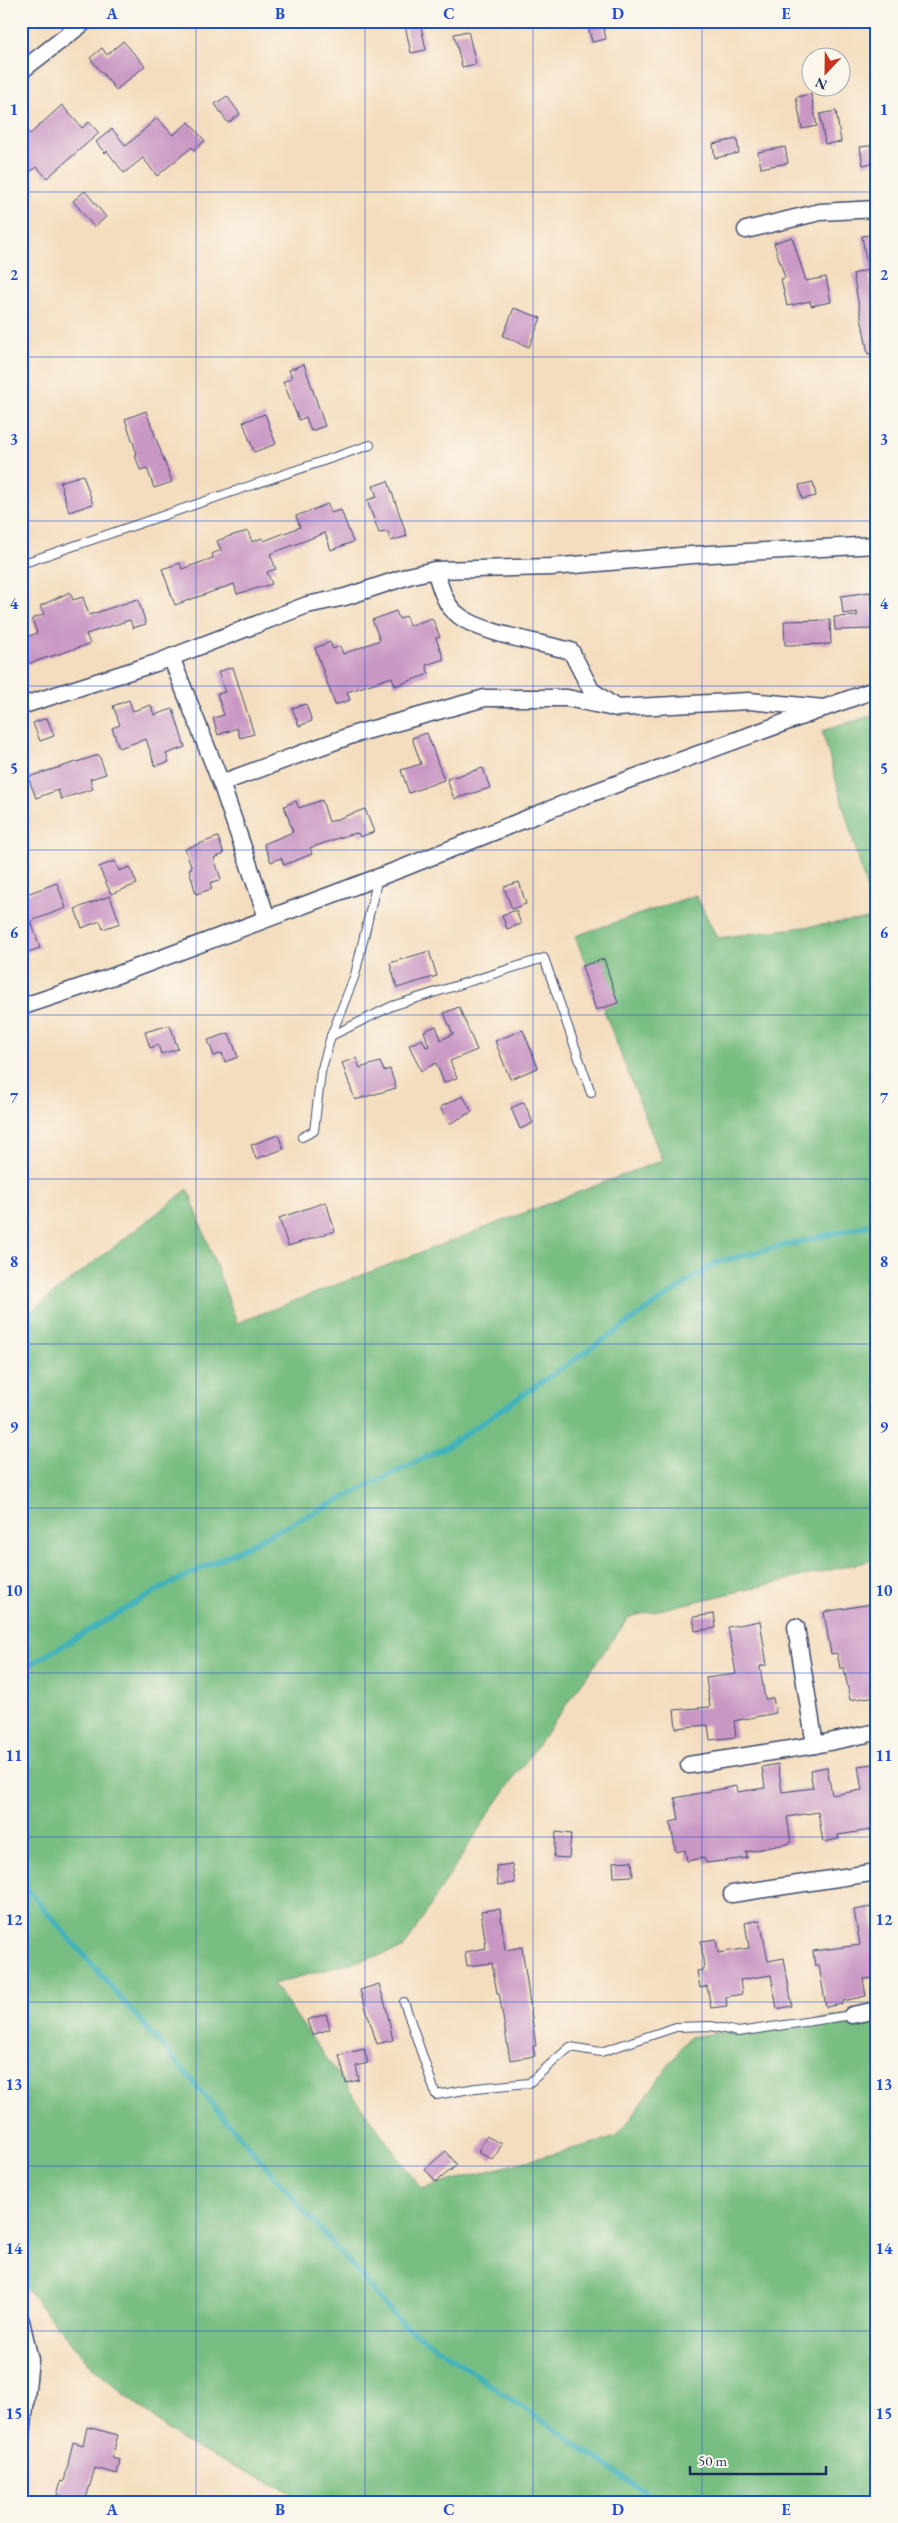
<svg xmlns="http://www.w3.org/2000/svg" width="898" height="2523" viewBox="0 0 898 2523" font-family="'EB Garamond',serif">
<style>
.forest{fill:#78be82;stroke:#4a7670}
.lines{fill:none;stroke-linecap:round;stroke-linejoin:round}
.stream{stroke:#42b2bb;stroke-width:5.5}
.building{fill:#c997c4}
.lane-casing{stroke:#3c496c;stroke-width:10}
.street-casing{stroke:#3c496c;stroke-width:19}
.lane{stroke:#fff;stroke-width:8}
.street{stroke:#fff;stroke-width:16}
.grid{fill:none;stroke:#1d4ed8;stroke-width:1;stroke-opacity:0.55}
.neatline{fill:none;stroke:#1d4ed8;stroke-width:2}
.grid-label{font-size:16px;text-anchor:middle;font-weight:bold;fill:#1d4ed8}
</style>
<rect width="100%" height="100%" fill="#fbf7ec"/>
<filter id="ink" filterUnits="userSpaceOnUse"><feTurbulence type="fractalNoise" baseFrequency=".02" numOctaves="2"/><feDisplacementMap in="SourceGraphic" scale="10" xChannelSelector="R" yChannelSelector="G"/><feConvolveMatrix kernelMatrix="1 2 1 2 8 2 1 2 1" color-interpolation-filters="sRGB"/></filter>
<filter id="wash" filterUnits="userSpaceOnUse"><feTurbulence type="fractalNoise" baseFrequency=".0096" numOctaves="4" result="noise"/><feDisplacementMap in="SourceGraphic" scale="20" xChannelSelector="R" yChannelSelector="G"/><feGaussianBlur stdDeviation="1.12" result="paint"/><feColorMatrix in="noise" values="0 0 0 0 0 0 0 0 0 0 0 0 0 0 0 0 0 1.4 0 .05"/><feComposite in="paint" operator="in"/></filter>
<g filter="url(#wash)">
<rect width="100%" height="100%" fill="#f4ddbe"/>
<path class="forest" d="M877,714V1559L629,1617L489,1813L403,1949L273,1984L421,2189L617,2137L689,2037L877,2011V2502H311L181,2441L93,2368L21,2283V1319L188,1189L237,1323L662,1160L575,936L696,895L717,938L875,918L822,731Z"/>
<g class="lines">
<g class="stream">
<path d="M21,1670L158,1590L448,1446L717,1262L877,1223"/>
<path d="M21,1882L399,2321L659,2502"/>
</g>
</g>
<g id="blocks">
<g class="building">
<path d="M404,21H420L426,50L411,53Z"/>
<path d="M587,21H602L606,39L592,42Z"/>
<path d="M468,31L476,64L462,67L454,34Z"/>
<path d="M123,41L145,66L116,90L90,58L102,48L107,55Z"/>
<path d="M811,94L817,126L802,129L796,97Z"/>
<path d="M227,96L240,114L228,123L215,104Z"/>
<path d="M62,105L82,128L89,122L99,133L47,178L37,167L21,178V124L30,134Z"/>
<path d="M836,111L841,142L825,144L820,114Z"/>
<path d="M157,118L173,135L189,122L205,141L194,150L192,147L157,176L143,158L124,173L107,151L105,153L96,142L112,129L126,146Z"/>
<path d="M737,139L739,153L715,158L713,144Z"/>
<path d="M877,145V162L863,165L860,147Z"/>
<path d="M785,147L788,163L761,168L758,152Z"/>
<path d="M85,191L106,217L94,227L73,201Z"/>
<path d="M877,234V276L869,277L877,313V353L868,354L853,274L867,270L868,273L862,236Z"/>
<path d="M792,237L806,281L826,277L831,302L811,306L810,301L787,306L781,279L785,278L774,243Z"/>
<path d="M514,308L541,318L529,347L503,336Z"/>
<path d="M304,364L325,426L311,431L306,417L299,420L283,382L292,378L289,370Z"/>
<path d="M146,411L172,482L154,488L147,468L140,470L135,455L137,454L125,419Z"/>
<path d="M265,414L276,444L254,452L243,422Z"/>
<path d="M83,475L93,504L69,512L60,482Z"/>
<path d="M388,481L407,536L391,541L388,532L379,533L367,500L377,497L373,486Z"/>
<path d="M813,482L816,496L802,499L799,485Z"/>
<path d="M328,504L331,513L341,510L353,542L331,550L325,533L270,554L276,569L267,572L272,584L237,594L234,584L175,605L162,569L180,563L182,569L213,558L212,554L221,550L217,541L230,536L248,531L252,542L262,538L264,541L300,527L296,516Z"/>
<path d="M70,592L73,600L83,597L89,615L138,599L146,624L133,628L130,620L86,634L90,644L21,666V639L37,633L32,619L44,614L40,606Z"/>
<path d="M870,592L873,615H877V629L835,630L834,617L857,616V612L843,614L841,596Z"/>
<path d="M396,611L399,619L406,616L409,626L432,618L440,637L436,638L444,659L426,665L429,674L395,686L392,677L347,692L350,700L335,705L315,648L330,642L333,649L340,646L343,654L380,640L372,620Z"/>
<path d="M830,620L831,644L785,645L784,621Z"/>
<path d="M233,667L254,734L240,738L237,728L218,735L213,718L224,715L217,694L225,692L218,672Z"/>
<path d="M129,700L133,711L151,705L154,715L173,709L185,747L166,754L169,762L155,766L146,739L119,748L112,728L120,725L113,706Z"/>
<path d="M306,704L312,721L299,726L292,708Z"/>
<path d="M47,718L54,736L40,741L33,723Z"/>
<path d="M427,733L444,780L409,793L401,770L421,764L412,738Z"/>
<path d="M99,755L106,774L90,779L93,789L61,799L58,790L36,798L28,777Z"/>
<path d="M483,768L490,788L454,799L447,779Z"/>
<path d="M322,800L329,822L365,809L374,832L360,837L358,833L348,835L310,848L312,854L284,865L281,858L271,862L264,844L293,832L284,806L296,801L299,808Z"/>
<path d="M218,837L224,854L214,858L221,879L210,883L212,889L196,894L189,869L192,868L185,849Z"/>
<path d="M115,861L119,871L130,867L137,884L111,894L99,867Z"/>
<path d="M519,882L526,904L512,909L504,887Z"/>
<path d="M57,883L66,908L31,921L40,948L25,953L21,943V896Z"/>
<path d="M110,896L120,923L103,929L100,921L82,928L75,909Z"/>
<path d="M516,910L521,924L507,929L502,915Z"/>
<path d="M429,951L437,976L397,988L390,963Z"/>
<path d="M604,959L618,1003L596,1010L582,966Z"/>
<path d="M459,1007L477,1050L450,1061L457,1078L444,1083L436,1063L421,1071L409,1045L422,1039L426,1047L429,1046L424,1031L436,1026L441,1040L453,1034L444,1013Z"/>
<path d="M170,1025L178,1049L161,1054L158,1045L150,1048L145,1032Z"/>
<path d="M523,1030L538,1068L510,1079L495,1041Z"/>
<path d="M229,1033L238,1057L225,1062L222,1053L214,1056L208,1040Z"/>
<path d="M356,1058L360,1068L380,1062L384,1071L390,1069L396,1088L355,1100L342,1063Z"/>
<path d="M463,1096L472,1112L449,1124L440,1107Z"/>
<path d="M524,1102L533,1123L520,1129L511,1108Z"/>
<path d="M278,1135L284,1149L256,1159L251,1145Z"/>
<path d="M326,1202L335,1231L288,1246L279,1218Z"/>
<path d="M877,1603V1696L850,1700L844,1668H840L837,1653L831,1654L824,1612Z"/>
<path d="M714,1614L716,1628L695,1631L693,1617Z"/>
<path d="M760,1621L767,1665L760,1666L765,1699L773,1698L776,1713L734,1721L736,1737L710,1740L708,1725L676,1728L674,1710L710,1707L706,1678L736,1674L728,1627Z"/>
<path d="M778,1764L782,1792L813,1788L810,1770L827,1767L832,1795L862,1790L858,1766L873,1764L877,1784V1829L838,1835L839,1839L823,1842L818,1812L787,1817L791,1843L746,1852L747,1858L706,1863L704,1858L687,1861L685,1850L676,1852L670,1822L679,1820L675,1798L736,1786L737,1792L765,1788L762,1767Z"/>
<path d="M556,1832L571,1834L569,1858L554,1857Z"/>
<path d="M632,1861L633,1876L614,1877L613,1862Z"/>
<path d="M512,1864L515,1883L498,1885L496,1866Z"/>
<path d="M871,1907L875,1933L877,1978L863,1979L866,1996L843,2001V2004L826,2007L819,1966H815L813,1951L860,1945L854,1910Z"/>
<path d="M500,1909L505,1950L522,1947L536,2046H533L535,2056L510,2060L499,1993H497L492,1963L467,1966L465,1952L486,1948L481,1911Z"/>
<path d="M760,1920L768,1961L784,1958L792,2006L777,2009L771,1975L740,1980L742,1994L726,1997L727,2006L711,2008L707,1986L700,1988L697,1971L704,1970L701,1941L716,1939L718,1953L749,1948L745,1923Z"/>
<path d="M379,1984L386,2007L393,2040L377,2044L360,1990Z"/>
<path d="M326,2014L330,2029L312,2035L307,2020Z"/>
<path d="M364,2049L368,2063L356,2066L359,2080L346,2083L339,2055Z"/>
<path d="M486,2136L502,2144L493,2160L478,2152Z"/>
<path d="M446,2151L457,2165L436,2182L425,2169Z"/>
<path d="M87,2427L118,2435L112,2458L120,2460L117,2474L95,2468L85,2502H80L57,2495L61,2481L64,2482L73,2442L83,2445Z"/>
</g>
</g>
</g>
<g filter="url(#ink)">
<use href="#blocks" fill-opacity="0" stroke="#3c496c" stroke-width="1"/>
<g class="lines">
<g class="lane-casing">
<g id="lane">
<path d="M21,564L370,445"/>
<path d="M331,1036L392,1006L544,958L591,1093"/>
<path d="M302,1137L314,1131L321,1072L331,1036L355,975L378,877"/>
<path d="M404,2002L436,2095L476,2088L529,2083L570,2047L601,2052L676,2027L711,2026L738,2032L852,2015"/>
</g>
</g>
<g class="street-casing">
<g id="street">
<path d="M21,71L86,21"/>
<path d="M746,230L820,212L877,209"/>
<path d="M435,570L551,567L692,555L877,545"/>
<path d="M171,657L221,783L267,918"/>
<path d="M21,706L156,663L307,605L345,597L412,575L435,570C440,585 444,604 457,614C478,633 542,643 571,651L591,690L616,708L749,701L824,708L877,689"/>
<path d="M221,783L355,734L485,698H567L609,707"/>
<path d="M21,1007L114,976L403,868L581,797L819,710"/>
<path d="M796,1627L815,1745"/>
<path d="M689,1765L815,1745L877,1732"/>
<path d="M732,1894L877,1872"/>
<path d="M852,2015L877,2010"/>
<path d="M21,2321L30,2360L21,2445"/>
</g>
</g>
<use href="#lane" class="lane"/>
<use href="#street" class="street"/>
</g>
</g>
<path class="grid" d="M196,21V2502M365,21V2502M533,21V2502M702,21V2502M21,192H877M21,357H877M21,521H877M21,686H877M21,850H877M21,1015H877M21,1179H877M21,1344H877M21,1508H877M21,1673H877M21,1837H877M21,2002H877M21,2166H877M21,2331H877"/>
<rect width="898" height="2523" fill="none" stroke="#fbf7ec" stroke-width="55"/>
<g transform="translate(826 72) rotate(202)"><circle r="24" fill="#fbf7ec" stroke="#a1a7b3"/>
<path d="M0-4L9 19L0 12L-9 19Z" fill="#c8321e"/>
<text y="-8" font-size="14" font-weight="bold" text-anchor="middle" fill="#1b2f5e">N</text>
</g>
<path d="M690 2466v8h136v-8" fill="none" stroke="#1b2f5e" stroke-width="2.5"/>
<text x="698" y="2466" font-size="15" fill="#1b2f5e" stroke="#fbf7ec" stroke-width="4" paint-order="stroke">50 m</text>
<rect x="28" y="28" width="842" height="2468" class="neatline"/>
<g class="grid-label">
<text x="112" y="19">A</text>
<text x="280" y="19">B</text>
<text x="449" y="19">C</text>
<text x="618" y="19">D</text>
<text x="786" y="19">E</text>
<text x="14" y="115">1</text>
<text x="884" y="115">1</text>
<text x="14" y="280">2</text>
<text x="884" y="280">2</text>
<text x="14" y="445">3</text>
<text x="884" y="445">3</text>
<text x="14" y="609">4</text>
<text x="884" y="609">4</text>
<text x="14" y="774">5</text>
<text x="884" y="774">5</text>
<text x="14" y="938">6</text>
<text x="884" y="938">6</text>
<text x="14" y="1103">7</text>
<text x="884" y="1103">7</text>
<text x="14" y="1267">8</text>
<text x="884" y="1267">8</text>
<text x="14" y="1432">9</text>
<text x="884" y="1432">9</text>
<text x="14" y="1596">10</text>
<text x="884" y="1596">10</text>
<text x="14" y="1761">11</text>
<text x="884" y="1761">11</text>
<text x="14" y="1925">12</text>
<text x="884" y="1925">12</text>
<text x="14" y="2090">13</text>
<text x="884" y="2090">13</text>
<text x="14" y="2254">14</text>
<text x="884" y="2254">14</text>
<text x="14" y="2419">15</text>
<text x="884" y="2419">15</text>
<text x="112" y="2515">A</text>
<text x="280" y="2515">B</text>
<text x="449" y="2515">C</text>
<text x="618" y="2515">D</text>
<text x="786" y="2515">E</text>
</g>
</svg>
